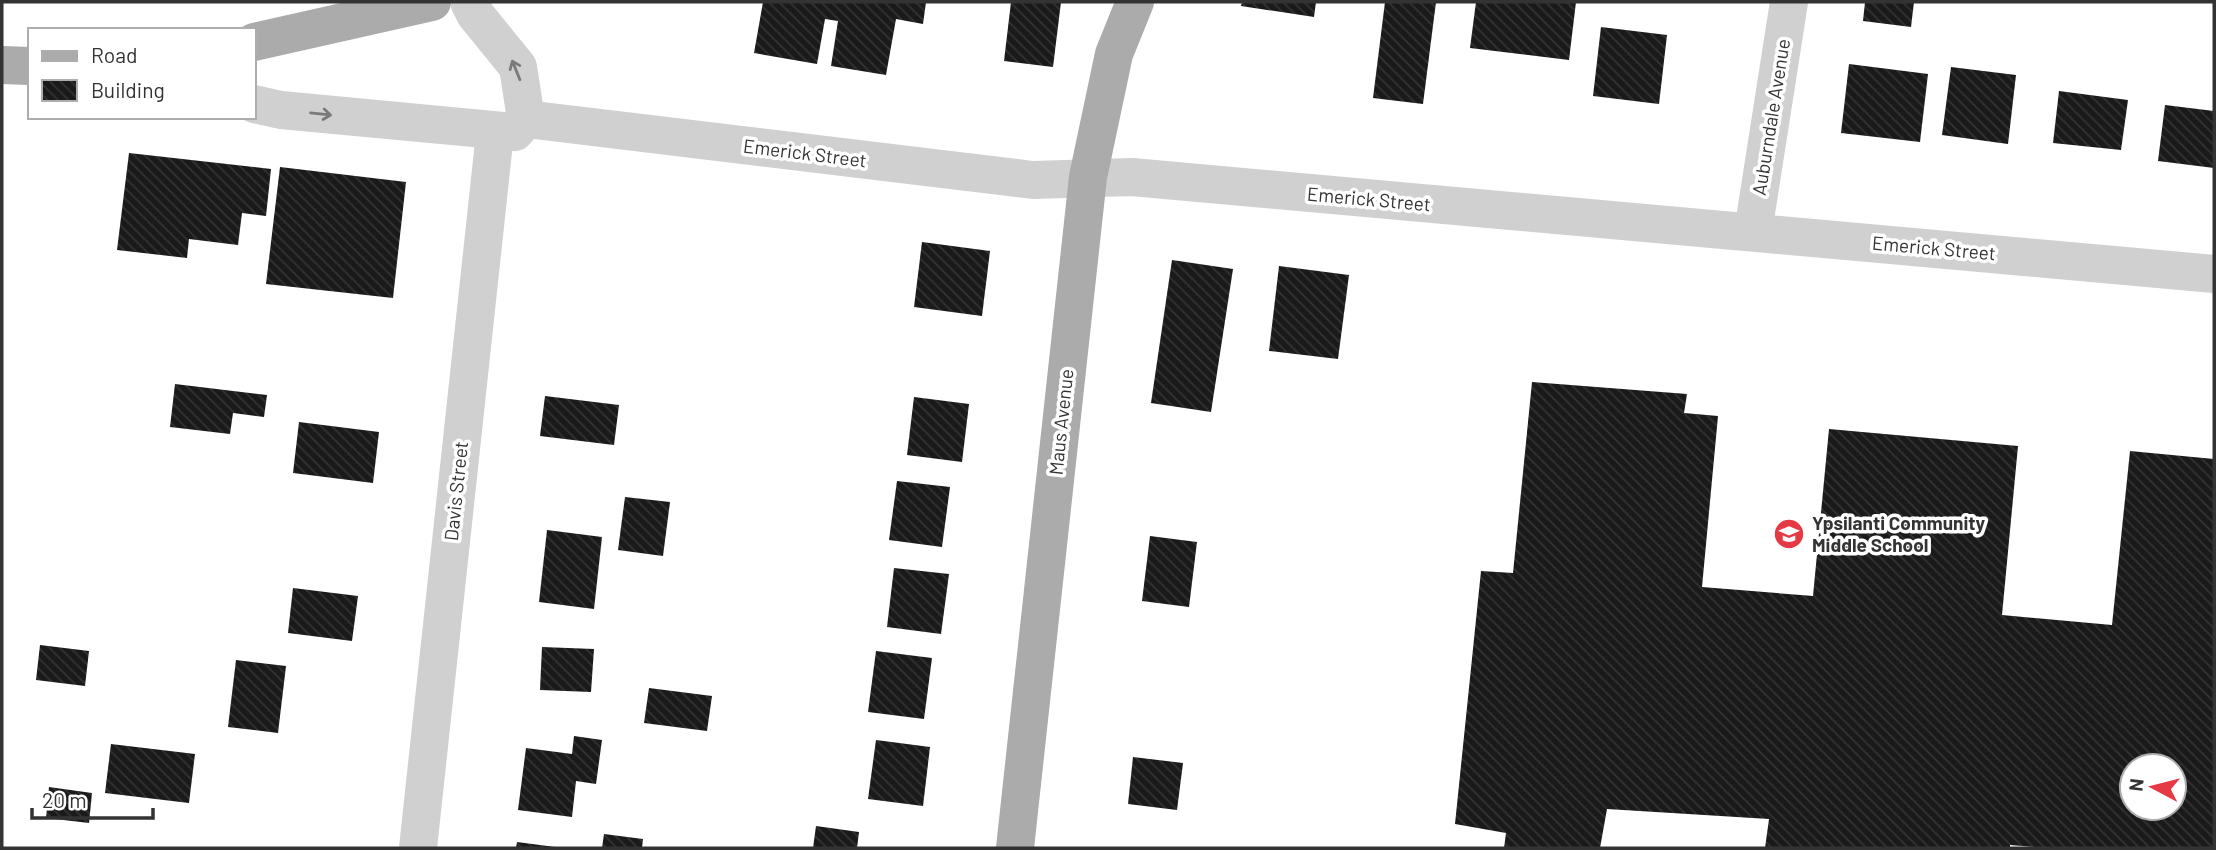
<svg xmlns="http://www.w3.org/2000/svg" width="2216" height="850" viewBox="0 0 2216 850" font-family="Barlow,sans-serif">
<style>
.building{fill:url(#building-back-hatch);fill-rule:evenodd}
.lines{fill:none;stroke-linecap:round;stroke-linejoin:round}
.minor{stroke:#d0d0d0;stroke-width:38}
.major{stroke:#ababab;stroke-width:38}
.oneway{stroke:#7a7a7a}
.labels{text-anchor:middle;stroke-width:7;stroke-linejoin:round;paint-order:stroke}
.street-label{font-size:19px;fill:#333;stroke:#fff}
.poi-label{font-size:19px;font-weight:bold;fill:#333;stroke:#fff;text-anchor:start}
</style>
<defs>
<pattern id="building-back-hatch" width="6" height="6" patternUnits="userSpaceOnUse" patternTransform="scale(1.75)"><rect width="6" height="6" fill="#1a1a1a"/><path d="M-1 5l2 2M0 0l6 6M5-1l2 2" fill="none" stroke="#333"/></pattern>
</defs>
<rect width="100%" height="100%" fill="#fff"/>
<g class="building">
<path d="M763,2H926L923,24L896,19L886,75L831,66L838,21L825,19L817,64L754,53Z"/>
<path d="M1011,2H1061L1053,67L1004,61Z"/>
<path d="M1242,2H1316L1314,17L1241,6Z"/>
<path d="M1385,2H1436L1423,104L1373,98Z"/>
<path d="M1476,2H1576L1569,60L1470,48Z"/>
<path d="M1865,2H1914L1911,27L1863,21Z"/>
<path d="M1601,27L1667,35L1659,104L1593,96Z"/>
<path d="M1849,64L1928,74L1920,142L1841,133Z"/>
<path d="M1951,67L2016,75L2008,144L1942,135Z"/>
<path d="M2059,91L2128,100L2121,150L2053,143Z"/>
<path d="M2165,105L2214,111V168L2158,161Z"/>
<path d="M129,153L271,169L266,216L242,213L238,245L189,239L187,258L117,250Z"/>
<path d="M280,167L406,182L393,298L266,284Z"/>
<path d="M922,242L990,251L982,316L914,307Z"/>
<path d="M1172,260L1233,269L1211,412L1151,403Z"/>
<path d="M1279,266L1349,275L1338,359L1269,351Z"/>
<path d="M1532,382L1687,394L1684,413L1718,416L1702,587L1813,596L1829,429L2018,446L2002,615L2112,625L2130,451L2214,459V848H2044L2010,845V848H1765L1769,819L1607,809L1600,848H1504L1506,833L1455,824L1481,571L1513,573ZM2132,766H2174V808H2132Z"/>
<path d="M175,384L267,395L264,417L233,413L230,434L170,427Z"/>
<path d="M545,396L619,405L614,445L540,436Z"/>
<path d="M914,397L969,404L962,462L907,455Z"/>
<path d="M299,422L379,432L373,483L293,473Z"/>
<path d="M897,481L950,487L942,547L889,540Z"/>
<path d="M625,497L670,502L663,556L618,550Z"/>
<path d="M547,530L602,537L594,609L539,602Z"/>
<path d="M1150,536L1197,542L1189,607L1142,601Z"/>
<path d="M894,568L949,574L941,634L887,627Z"/>
<path d="M293,588L358,596L352,641L288,633Z"/>
<path d="M40,645L89,651L85,686L36,680Z"/>
<path d="M542,647L594,649L591,692L540,690Z"/>
<path d="M876,651L932,658L924,719L868,712Z"/>
<path d="M236,660L286,666L278,733L228,727Z"/>
<path d="M649,688L712,696L707,731L644,723Z"/>
<path d="M574,736L602,740L596,784L576,781L572,817L518,810L526,748L572,754Z"/>
<path d="M876,740L930,747L923,806L868,799Z"/>
<path d="M111,744L195,754L189,803L105,793Z"/>
<path d="M1133,757L1183,763L1177,810L1128,804Z"/>
<path d="M49,787L92,793L89,823L46,818Z"/>
<path d="M816,826L859,832L857,848H813Z"/>
<path d="M604,834L643,839L642,848H602Z"/>
<path d="M517,842L555,847V848H516Z"/>
</g>
<g class="lines">
<g class="minor">
<path d="M254,104L281,110L515,132L526,119L518,67L475,14L469,2"/>
<path d="M526,119L1033,180L1132,177L2214,274"/>
<path d="M1753,232L1789,2"/>
<path d="M418,848L495,133"/>
</g>
<g class="major">
<path d="M254,42L432,2"/>
<path d="M2,65L30,66"/>
<path d="M1015,848L1088,177L1114,54L1135,2"/>
</g>
</g>
<defs><path id="oneway-shaft" d="M-6 0H5M1.5-3L5.5 0L1.5 3" fill="none" stroke-width="1.6" stroke-linecap="round" stroke-linejoin="round" transform="scale(1.75)"/></defs>
<g class="oneway">
<use href="#oneway-shaft" transform="translate(516 70) rotate(-112)"/>
<use href="#oneway-shaft" transform="translate(321 114) rotate(6)"/>
</g>
<defs>
<g id="school-disc" transform="scale(1.575)"><circle r="9.5" fill="#e63946" stroke="#fff"/><path d="M0-5L7-2L0 1L-7-2ZM-4 1L0 2.5L4 1V4Q0 6-4 4Z" fill="#fff"/></g>
</defs>
<g fill-rule="evenodd">
<use href="#school-disc" x="1789" y="534"/>
</g>
<g class="labels">
<g class="street-label">
<text transform="translate(1771 117) rotate(-81)" y="7">Auburndale Avenue</text>
<text transform="translate(805 153) rotate(7)" y="7">Emerick Street</text>
<text transform="translate(1369 199) rotate(5)" y="7">Emerick Street</text>
<text transform="translate(1934 248) rotate(5)" y="7">Emerick Street</text>
<text transform="translate(1061 422) rotate(-84)" y="7">Maus Avenue</text>
<text transform="translate(456 491) rotate(-84)" y="7">Davis Street</text>
</g>
<g class="poi-label">
<text x="1812" y="530">Ypsilanti Community<tspan x="1812" dy="22">Middle School</tspan></text>
</g>
</g>
<rect width="2216" height="850" fill="none" stroke="#333333" stroke-width="7"/>
<rect x="28" y="28" width="228" height="91" fill="#ffffff" stroke="#adadad" stroke-width="2"/>
<rect x="42" y="51" width="35" height="10" fill="#ababab" stroke="#adadad" stroke-width="2"/>
<text x="91" y="63" font-size="21" fill="#333333">Road</text>
<rect x="42" y="80" width="35" height="21" fill="url(#building-back-hatch)" stroke="#adadad" stroke-width="2"/>
<text x="91" y="98" font-size="21" fill="#333333">Building</text>
<g transform="translate(2153 787) rotate(277)"><circle r="33" fill="#ffffff" stroke="#adadad" stroke-width="2"/>
<path d="M0-5L12 26L0 18L-12 26Z" fill="#e63946"/>
<text y="-10" font-size="19" font-weight="bold" text-anchor="middle" fill="#333333">N</text>
</g>
<path d="M32 808v10h121v-10" fill="none" stroke="#333333" stroke-width="3.5"/>
<text x="42" y="808" font-size="21" fill="#333333" stroke="#ffffff" stroke-width="5" paint-order="stroke">20 m</text>
</svg>
